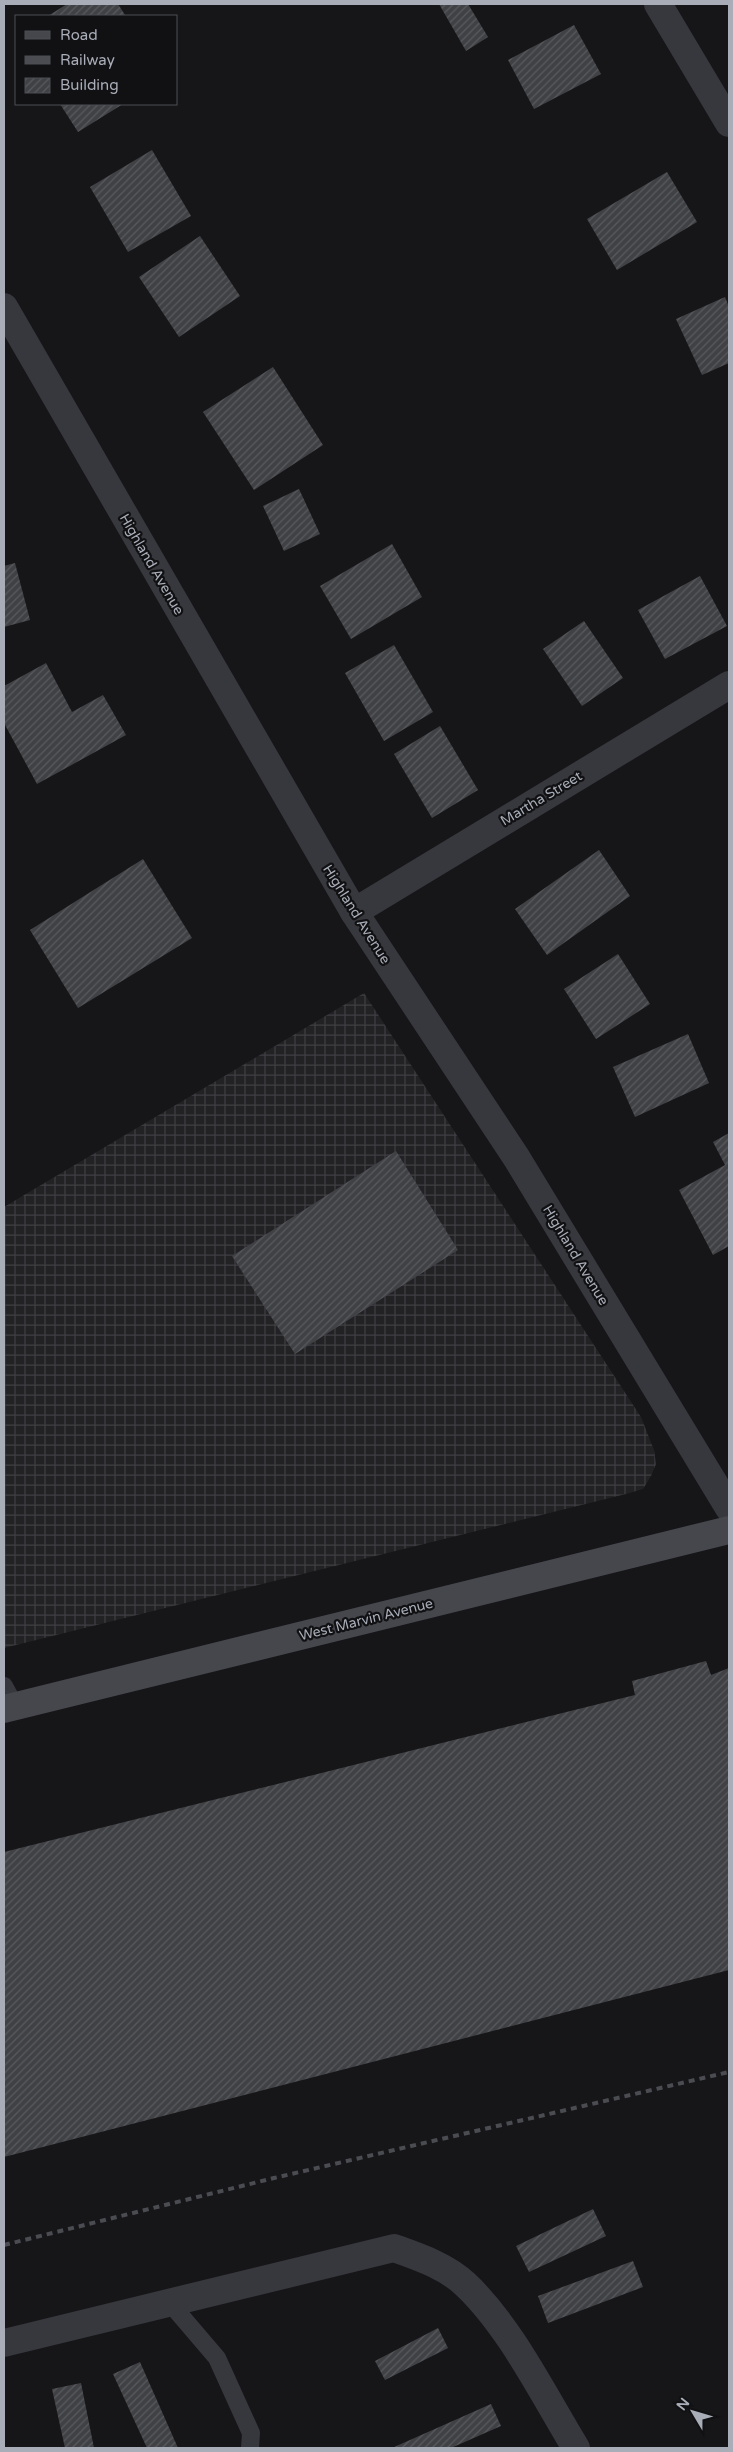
<svg xmlns="http://www.w3.org/2000/svg" width="733" height="2452" viewBox="0 0 733 2452" font-family="'Varela Round',sans-serif">
<style>
.industrial{fill:url(#industrial-grid)}
.building{fill:url(#building-hatch)}
.lines{fill:none;stroke-linecap:round;stroke-linejoin:round}
.lane{stroke:#37383d;stroke-width:18}
.street{stroke:#37383d;stroke-width:28}
.secondary{stroke:#45474d;stroke-width:28}
.rail{stroke:#4a4c52;stroke-width:4;stroke-dasharray:6 5;stroke-linecap:butt}
.labels{text-anchor:middle;stroke-width:4.5;stroke-linejoin:round;paint-order:stroke}
.street-label{font-size:14px;fill:#a8adb8;stroke:#111113}
</style>
<defs>
<pattern id="industrial-grid" width="8" height="8" patternUnits="userSpaceOnUse" patternTransform="scale(1.25)"><rect width="8" height="8" fill="#222225"/><path d="M0 4h8M4 0v8" fill="none" stroke="#3f3f43"/></pattern>
<pattern id="building-hatch" width="6" height="6" patternUnits="userSpaceOnUse" patternTransform="scale(1.25)"><rect width="6" height="6" fill="#404145"/><path d="M-1 1l2-2M0 6l6-6M5 7l2-2" fill="none" stroke="#595a5e"/></pattern>
</defs>
<rect width="100%" height="100%" fill="#161618"/>
<path class="industrial" d="M364,993L641,1417L654,1450L656,1464L651,1476L643,1489L626,1494L4,1648V1207Z"/>
<g class="building">
<path d="M67,4H118L125,15L48,16Z"/>
<path d="M439,4H468L488,37L466,51Z"/>
<path d="M574,25L601,74L534,109L508,60Z"/>
<path d="M60,104H123L78,132Z"/>
<path d="M152,150L191,216L128,252L90,187Z"/>
<path d="M667,172L697,222L617,270L587,219Z"/>
<path d="M200,236L240,296L179,337L139,277Z"/>
<path d="M725,297L729,307V363L702,375L676,319Z"/>
<path d="M273,367L323,445L254,490L203,412Z"/>
<path d="M299,489L320,534L284,551L263,506Z"/>
<path d="M392,544L422,597L351,639L320,586Z"/>
<path d="M15,563L30,620L4,627V566Z"/>
<path d="M700,576L727,626L665,659L638,610Z"/>
<path d="M584,621L623,678L582,706L543,649Z"/>
<path d="M394,645L433,712L384,741L345,673Z"/>
<path d="M46,663L72,712L103,695L126,735L37,784L4,723V686Z"/>
<path d="M440,726L478,790L432,818L394,754Z"/>
<path d="M599,850L630,896L547,955L515,909Z"/>
<path d="M143,859L192,938L78,1008L30,930Z"/>
<path d="M618,954L650,1004L596,1039L564,989Z"/>
<path d="M688,1034L709,1083L635,1117L613,1067Z"/>
<path d="M729,1133V1246L713,1255L679,1190L725,1165L713,1142Z"/>
<path d="M396,1151L458,1250L295,1354L232,1256Z"/>
<path d="M706,1661L711,1675L729,1668V1970L4,2157V1852L635,1695L632,1681Z"/>
<path d="M593,2209L606,2236L529,2272L516,2246Z"/>
<path d="M633,2261L643,2287L548,2323L538,2296Z"/>
<path d="M438,2328L448,2348L385,2380L375,2361Z"/>
<path d="M140,2362L178,2448H147L113,2374Z"/>
<path d="M81,2383L94,2448H65L52,2389Z"/>
<path d="M491,2404L501,2426L451,2448H392Z"/>
</g>
<g class="lines">
<g class="lane">
<path d="M4,1686L15,1706"/>
<path d="M170,2303L217,2358L251,2433L250,2448"/>
</g>
<g class="street">
<path d="M658,4L729,123"/>
<path d="M4,307L354,912L516,1157L729,1508"/>
<path d="M354,912L729,685"/>
<path d="M4,2343L394,2248C419,2257 446,2266 465,2284C510,2326 544,2396 576,2448"/>
</g>
<path class="secondary" d="M4,1709L729,1530"/>
<path class="rail" d="M4,2245L274,2178L729,2072"/>
</g>
<g class="labels">
<g class="street-label">
<text transform="translate(152 564) rotate(60)" y="5">Highland Avenue</text>
<text transform="translate(541 798) rotate(-31)" y="5">Martha Street</text>
<text transform="translate(357 914) rotate(58)" y="5">Highland Avenue</text>
<text transform="translate(576 1255) rotate(59)" y="5">Highland Avenue</text>
<text transform="translate(366 1619) rotate(-14)" y="5">West Marvin Avenue</text>
</g>
</g>
<rect width="733" height="2452" fill="none" stroke="#a8adb8" stroke-width="10"/>
<rect x="15" y="15" width="162" height="90" fill="#111113" stroke="#4d4f55"/>
<rect x="25" y="31" width="25" height="8" fill="#45474d" stroke="#4d4f55"/>
<text x="60" y="40" font-size="15" fill="#a8adb8">Road</text>
<rect x="25" y="56" width="25" height="8" fill="#4a4c52" stroke="#4d4f55"/>
<text x="60" y="65" font-size="15" fill="#a8adb8">Railway</text>
<rect x="25" y="78" width="25" height="15" fill="url(#building-hatch)" stroke="#4d4f55"/>
<text x="60" y="90" font-size="15" fill="#a8adb8">Building</text>
<g transform="translate(693 2412) rotate(308)" stroke="#111113" stroke-width="4" paint-order="stroke">
<path d="M0-4L9 19L0 12L-9 19Z" fill="#a8adb8"/>
<text y="-8" font-size="14" font-weight="bold" text-anchor="middle" fill="#a8adb8">N</text>
</g>
</svg>
